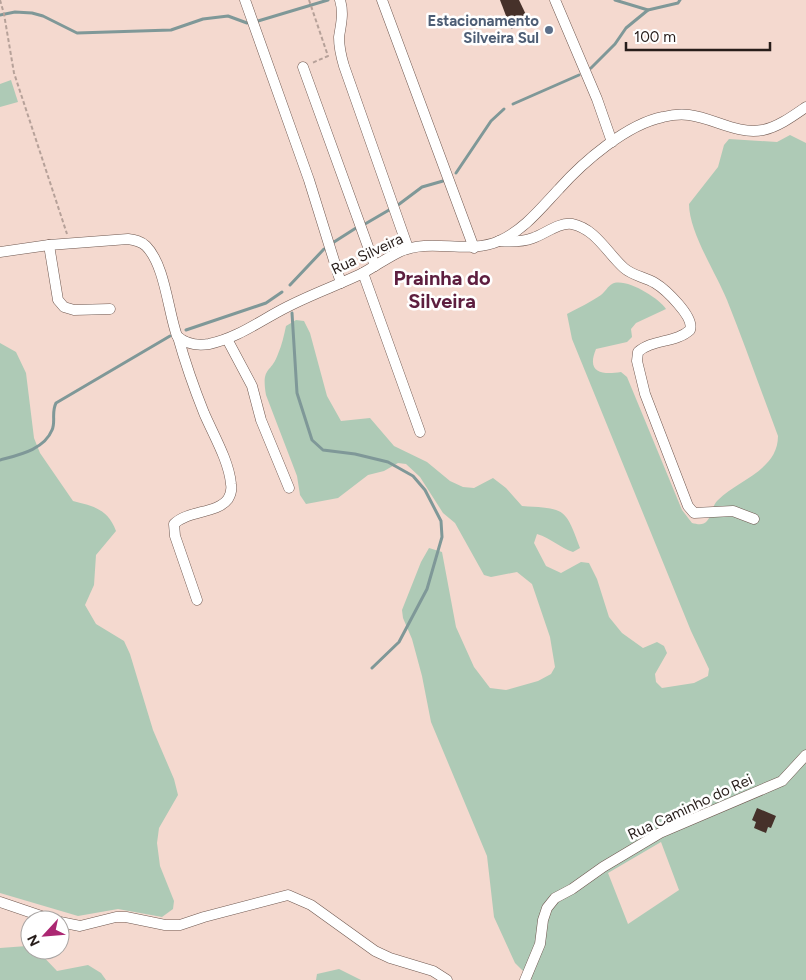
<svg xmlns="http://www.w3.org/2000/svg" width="806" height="980" viewBox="0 0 806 980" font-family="Figtree,sans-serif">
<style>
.green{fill:#aecab6;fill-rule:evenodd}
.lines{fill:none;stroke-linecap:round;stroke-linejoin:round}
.stream{stroke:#7f9898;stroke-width:3}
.building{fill:#46312a}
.minor-casing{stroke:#6f5850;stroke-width:11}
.path{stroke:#b6a199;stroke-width:2;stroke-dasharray:4 2.5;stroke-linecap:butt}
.minor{stroke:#fff;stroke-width:10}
.service-dot{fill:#5c6f8a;stroke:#fff;stroke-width:2}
.labels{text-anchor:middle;stroke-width:5;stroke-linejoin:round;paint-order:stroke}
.service-label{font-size:15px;font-weight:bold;fill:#4e5e75;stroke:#fff;text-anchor:end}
.street-label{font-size:15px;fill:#271d1a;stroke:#fff}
.district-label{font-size:20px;font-weight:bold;fill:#5d1e3f;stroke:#fff}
</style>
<rect width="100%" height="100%" fill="#f4d9cf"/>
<g class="green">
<path d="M11,80L18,102L0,107V84Z"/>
<path d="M790,135L806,143V980H532L515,963L494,917L487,856L431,722L422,676L412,639L403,618L402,610L421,562L429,548L442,552L456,627L474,667L490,688L506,690L538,681L551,674L555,667L550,637L532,584L517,572L491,577L484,575L455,523L443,513L420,477L406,464L398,463L384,471L368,475L338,498L306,504L300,495L297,476L266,395C261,366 271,374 278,354C282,345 284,335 286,326L296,320L304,321L310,333L327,396L341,421L370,418L394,446L427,462L450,481L463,487L474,488L493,478L506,488L522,506C564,509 565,506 580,548L573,552C560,548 551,538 537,534L534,543L546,566L561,573L581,562L589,563L597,579L609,617L622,633L643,648L657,642L664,646L667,653L655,674L656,682L662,688L694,683L708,676L709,669L691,631L572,339L567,314C578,308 591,302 601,295C605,292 608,286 612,284C625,277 659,298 666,309L636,323L631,329L632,337L627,342L596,349C586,373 602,375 621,372L627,377L682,510L692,523C697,524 703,526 707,521C712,516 712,505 718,500C738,480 778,470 778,436C761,391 745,345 727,300C716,273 689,232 689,204L718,167L724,145L729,139L777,142ZM661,842L679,890L628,924L608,873Z"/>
<path d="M0,343L16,352L26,373L34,438L40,453L73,501C93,506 108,509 116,531L96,555L94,585L85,605L96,624L124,641L130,654L153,730L174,779L178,795L159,828L157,843L160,866L174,901L173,909L162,917L118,909L78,916L0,893Z"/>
<path d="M27,946L30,947V950H37L57,971L88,965L101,973L106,980H0V948Z"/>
<path d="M339,969L361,980H316L317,974Z"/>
</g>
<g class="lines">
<g class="stream">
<path d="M615,0L648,10"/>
<path d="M0,15L15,12L32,13L43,16L77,33L171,30L203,19L228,16L247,23"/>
<path d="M258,21L328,0"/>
<path d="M591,68L615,44L626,28L648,10L678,3L680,0"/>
<path d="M513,104L579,75"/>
<path d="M456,173L491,121L504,109"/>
<path d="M398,205L422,187L443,181"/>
<path d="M365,224L389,210"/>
<path d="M334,242L356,228"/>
<path d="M290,285L324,249"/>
<path d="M292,313L297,393L312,440L323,450L355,454L388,462L413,476L425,490L441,521L442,537L427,589L399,642L372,668"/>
<path d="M186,330L266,303L282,292"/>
<path d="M0,460C18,455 44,450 52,430C56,422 51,413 56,403L170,336"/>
</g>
</g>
<g class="building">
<path d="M500,0H519L529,21L511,29Z"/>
<path d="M757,808L776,816L771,828L768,827L766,833L754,828L756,822L752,820Z"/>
</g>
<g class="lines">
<g class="minor-casing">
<g id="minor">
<path d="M245,0L309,180L341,283"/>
<path d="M340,0C344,13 341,24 339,37C339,47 341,56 344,66L408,248"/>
<path d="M382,0L474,248"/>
<path d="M555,0L597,99L612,142"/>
<path d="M303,67L375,266"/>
<path d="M499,241C510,242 522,242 533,238C545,234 559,222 572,224C596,229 607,253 624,268C633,276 645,277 655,283C665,289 695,317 690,330C676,343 652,339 638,352L637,361L645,394L688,506L694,513L733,511L754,519"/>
<path d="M49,245L58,300L64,307L74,310L110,309"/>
<path d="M0,252L49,245L128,239C135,240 141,241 146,246C165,265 168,311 177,336C186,344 197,346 209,344C238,338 261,320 287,307C312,294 338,285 363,273C375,266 387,258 399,252C431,237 467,255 499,241C524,230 541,208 559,189C583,162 627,124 663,117C671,115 681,114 689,115C714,118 737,135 763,130C778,127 793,116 806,107"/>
<path d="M363,273L420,432"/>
<path d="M178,337C185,362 194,388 204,413C213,434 229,461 231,484C232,489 231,494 228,499C217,514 188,510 174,524L175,536L197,600"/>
<path d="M227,339L252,386L261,420L289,488"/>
<path d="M0,902L53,920"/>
<path d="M60,922L80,926L116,917H126L165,925H180L204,917L288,895L311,905L375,951L390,958L433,971L447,980"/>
<path d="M525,980L540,944L543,920L547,908L555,898L572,889L603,867L660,833L782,781L806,755"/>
</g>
</g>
<g class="path">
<path d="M0,0L4,14L14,73L67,234"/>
<path d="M309,0L328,56L312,63"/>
</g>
<use href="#minor" class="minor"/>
</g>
<circle class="service-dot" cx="549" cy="30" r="5"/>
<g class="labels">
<g class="service-label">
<text x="539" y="26">Estacionamento<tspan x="539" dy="17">Silveira Sul</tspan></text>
</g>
<g class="street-label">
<text transform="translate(367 254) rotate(-25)" y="5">Rua Silveira</text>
<text transform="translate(690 807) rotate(-25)" y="5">Rua Caminho do Rei</text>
</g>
<g class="district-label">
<text x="442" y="285">Prainha do<tspan x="442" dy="23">Silveira</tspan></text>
</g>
</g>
<g transform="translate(45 935) rotate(244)"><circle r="24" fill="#ffffff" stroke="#a9a5a3"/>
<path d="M0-4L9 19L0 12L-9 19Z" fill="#ab2772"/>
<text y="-8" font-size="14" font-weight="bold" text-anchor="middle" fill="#271d1a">N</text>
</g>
<path d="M626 42v8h144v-8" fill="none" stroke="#271d1a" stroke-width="2.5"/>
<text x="634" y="42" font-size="15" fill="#271d1a" stroke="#ffffff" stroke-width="4" paint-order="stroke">100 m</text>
</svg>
